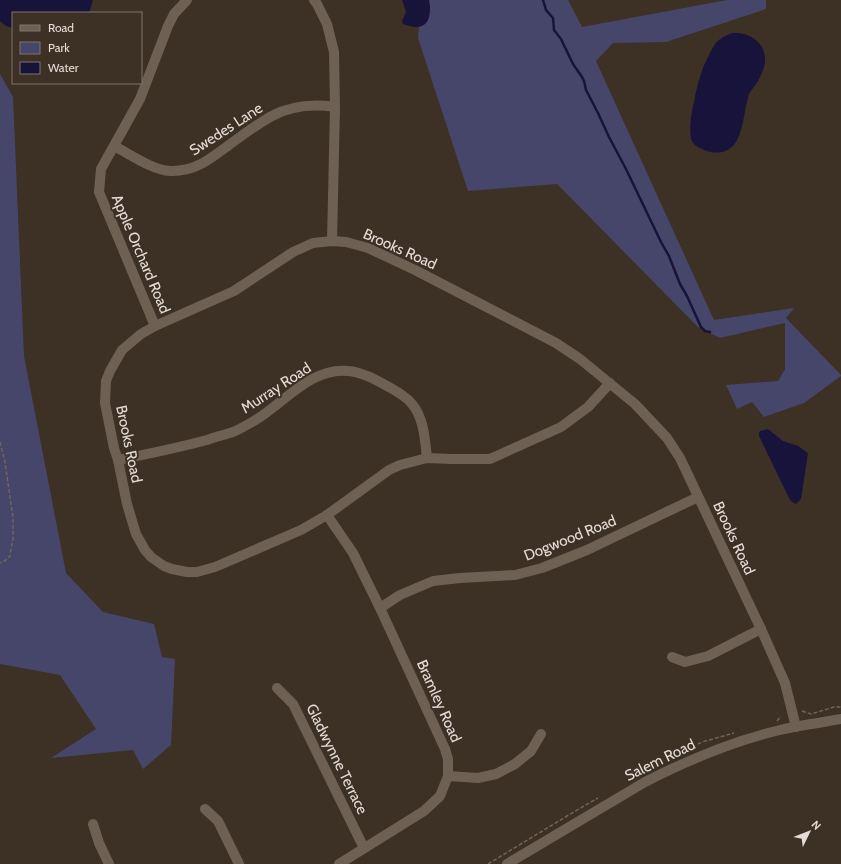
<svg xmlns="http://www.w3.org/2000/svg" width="841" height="864" viewBox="0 0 841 864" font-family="Cabin,sans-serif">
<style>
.green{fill:#46466a}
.water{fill:#18133b}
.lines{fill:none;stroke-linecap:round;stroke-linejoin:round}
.stream{stroke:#18133b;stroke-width:2.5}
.path{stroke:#70645b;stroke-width:1.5;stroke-dasharray:4 2;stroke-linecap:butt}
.street{stroke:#6f6054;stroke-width:10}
.labels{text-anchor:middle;stroke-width:4;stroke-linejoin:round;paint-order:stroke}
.street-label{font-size:15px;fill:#e5dcd6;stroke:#3d3025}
</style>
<rect width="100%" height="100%" fill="#3d3025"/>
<g class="green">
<path d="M429,0H568L582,27L727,0H766V9L666,42L613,43L596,61L714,320L794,308L786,318L841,375V376L804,403L764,417L752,402L737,409L726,385L778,381L785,369V323L720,338L698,327L557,184L468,191L418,38L419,27C420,26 424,25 425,24C430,19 430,7 429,0Z"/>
<path d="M0,74L13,97L24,356L66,573L103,612L154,624L162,657L175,659L171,745L143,769L133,750L51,758L96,729L60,675L0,664Z"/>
</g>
<g class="water">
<path d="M0,0H93L89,13H13V28L6,26L0,21Z"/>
<path d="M402,0H429C433,21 425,33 403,24L402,21L406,12Z"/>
<path d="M733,33C755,32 771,49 763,70C761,75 759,80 756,84C754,87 751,90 749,94C748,97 747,102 746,106C742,126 740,157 711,152C703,150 694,147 691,139C689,127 691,115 694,102C698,80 703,64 715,44C720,38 726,35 733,33Z"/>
<path d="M768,429L783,441L798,446L808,453L801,499L796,504L791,501L788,496L759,436V433L760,431Z"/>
</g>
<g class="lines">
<path class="stream" d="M543,0L546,10L553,18L554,30L561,39L573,64L582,77L584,81L586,90L598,113L609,137L626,169L661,242L669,256L680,284L687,296L701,327L705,331L710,332"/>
<g class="path">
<path d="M0,442L5,462L13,518V538L10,556L6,560L0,563"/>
<path d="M802,711L811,714L834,707H841"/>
<path d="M777,721L781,716"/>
<path d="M666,761L702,742L734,733"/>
<path d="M488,864L567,816L598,798"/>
</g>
<g class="street">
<path d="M314,0L317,4L327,24L334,52L335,107L332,241"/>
<path d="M114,146C130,154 152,170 170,171C195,172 210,159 229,145C243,135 257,124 272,116C291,106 314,104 335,107"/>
<path d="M155,326L99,192L101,169L140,99L168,26L174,14L187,0"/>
<path d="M610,383L588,407L561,427L490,459H451L427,458L400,465L389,470L327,515L301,530L215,567L197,572H187L172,569L164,566L151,557L145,550L136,534L127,504L118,460L114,448L105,403L106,381L110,371L122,350L141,334L155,326L234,291L293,252L313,243L332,241L346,242L368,248L415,270L556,343L580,359L635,404L667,438L680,458L761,629L785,683L796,727"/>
<path d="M118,460C148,454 177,448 207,440C215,437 224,435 233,432C240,429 247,425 254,421C283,404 311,367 348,371C362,372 376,380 387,386C396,391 406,396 412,404C424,418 425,440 427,458"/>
<path d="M327,515L353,553L380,608L445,749L448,759V776L440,796L424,811L339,864"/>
<path d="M380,608L400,595L433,581L460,578L515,575L542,568L587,550L698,497"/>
<path d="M672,657L685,662L708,656L761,629"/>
<path d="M277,688L293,704L364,848"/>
<path d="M448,776L478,778L496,774L515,764L531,751L541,734"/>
<path d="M205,809L218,821L239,864"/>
<path d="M93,824L99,843L109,864"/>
<path d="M507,864L645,782C688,760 733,741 780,730C800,725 821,723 841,719"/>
</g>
</g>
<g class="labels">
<g class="street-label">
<text transform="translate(226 129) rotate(-33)" y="5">Swedes Lane</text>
<text transform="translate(400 249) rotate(24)" y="5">Brooks Road</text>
<text transform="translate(141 254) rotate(67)" y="5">Apple Orchard Road</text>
<text transform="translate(276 388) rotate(-33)" y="5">Murray Road</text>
<text transform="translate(129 444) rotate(78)" y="5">Brooks Road</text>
<text transform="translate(570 538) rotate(-22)" y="5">Dogwood Road</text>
<text transform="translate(734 538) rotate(65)" y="5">Brooks Road</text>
<text transform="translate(439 701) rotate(66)" y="5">Bramley Road</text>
<text transform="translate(337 759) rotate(64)" y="5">Gladwynne Terrace</text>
<text transform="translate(660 760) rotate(-26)" y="5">Salem Road</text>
</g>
</g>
<rect x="12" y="12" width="130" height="72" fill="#3d3025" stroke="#80756c"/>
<rect x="20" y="25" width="20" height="6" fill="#6f6054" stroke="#80756c"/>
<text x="48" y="32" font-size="12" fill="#e5dcd6">Road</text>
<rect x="20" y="42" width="20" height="12" fill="#46466a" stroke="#80756c"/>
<text x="48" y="52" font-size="12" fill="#e5dcd6">Park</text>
<rect x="20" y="62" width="20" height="12" fill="#18133b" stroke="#80756c"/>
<text x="48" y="72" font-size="12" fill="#e5dcd6">Water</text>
<g transform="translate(809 832) rotate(47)" stroke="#3d3025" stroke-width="3" paint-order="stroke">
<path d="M0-3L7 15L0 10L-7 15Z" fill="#e5dcd6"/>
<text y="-6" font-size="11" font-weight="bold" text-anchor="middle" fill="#e5dcd6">N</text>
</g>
</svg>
